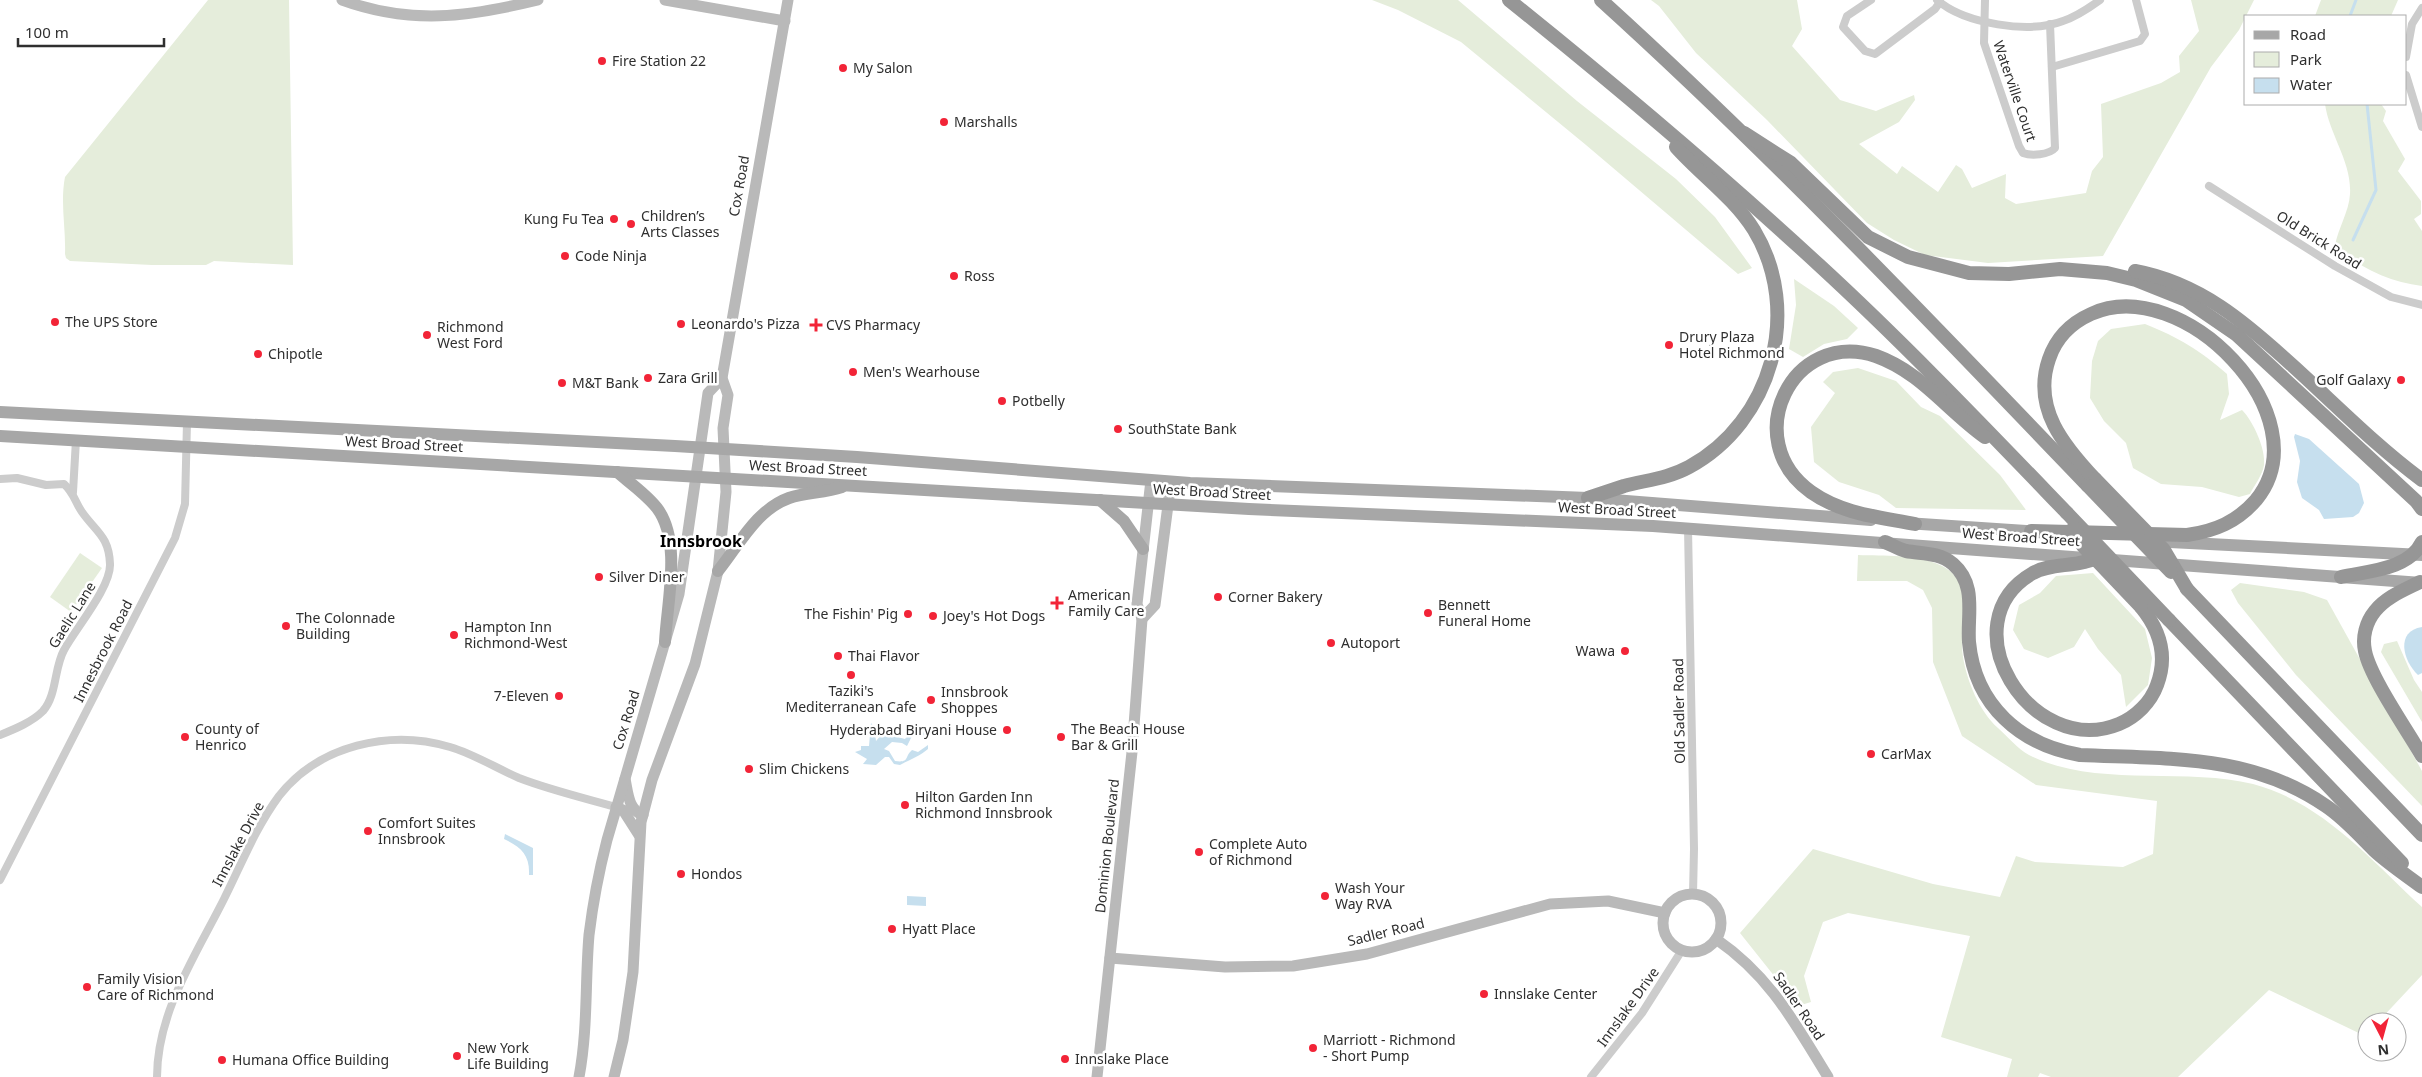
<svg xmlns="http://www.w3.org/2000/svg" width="2422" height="1077" viewBox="0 0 2422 1077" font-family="'Noto Sans',sans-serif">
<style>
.green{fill:#e5eddb}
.water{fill:#c6dfee}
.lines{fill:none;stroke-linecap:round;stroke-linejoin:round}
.stream{stroke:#c6dfee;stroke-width:3}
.street{stroke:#ccc;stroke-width:8}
.secondary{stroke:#b9b9b9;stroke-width:11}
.primary{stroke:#a7a7a7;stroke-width:12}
.highway{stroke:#969696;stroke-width:14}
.highway-bridge{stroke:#969696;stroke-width:14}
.poi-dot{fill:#f22437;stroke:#fff;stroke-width:2}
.labels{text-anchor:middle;stroke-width:5;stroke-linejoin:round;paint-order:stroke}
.poi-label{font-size:14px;fill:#2f2f2f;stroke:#fff;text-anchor:start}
.street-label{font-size:14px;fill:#2f2f2f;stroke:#fff}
.quarter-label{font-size:16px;font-weight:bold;fill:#000;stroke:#fff}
</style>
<rect width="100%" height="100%" fill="#fff"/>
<g class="green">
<path d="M208,0H289L293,265L214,261L206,265H152L70,261L66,258L65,254C66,228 60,203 65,177Z"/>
<path d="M1372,0H1458L1577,101L1676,179L1715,217L1752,268L1738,274L1586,145L1461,42L1398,10Z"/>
<path d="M1651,0H1797L1802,29L1792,46L1840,100L1876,111L1914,95L1915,100L1899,122L1859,144L1897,174L1902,166L1938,192L1956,165L1962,169L1972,188L2006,174L2005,198L2016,204L2086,193L2092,171L2103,157L2101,104L2161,83L2180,72L2179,56L2199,31L2191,0H2254L2239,30L2211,67L2103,256L1988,263L1925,255L1894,240L1867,223L1767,120L1696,53L1659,6Z"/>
<path d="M2321,0H2398L2391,16H2315Z"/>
<path d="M2325,104H2381L2386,111L2383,121L2405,159L2398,171L2421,201V214L2414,219L2422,231V286C2390,282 2359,268 2335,246C2338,228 2349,212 2350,194C2352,162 2329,134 2325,104Z"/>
<path d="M1794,279L1834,306L1858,328L1847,339L1824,344L1803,357L1789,349L1796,305Z"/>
<path d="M2145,324C2178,337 2201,351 2227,374L2229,394L2220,420L2242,410C2253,421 2266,449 2264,465C2263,474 2254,486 2250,494L2239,497L2202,487L2161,484L2133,468L2126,443L2104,421L2090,398L2092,361L2098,341L2111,329Z"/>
<path d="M1858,368L1896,381L1921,407L1940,416L2000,475L2026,510L1896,508L1879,495L1839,482L1814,462L1811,427L1835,393L1823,382L1833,372Z"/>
<path d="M80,553L102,568L71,612L50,597Z"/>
<path d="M1858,555C1884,556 1915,554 1940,565C1978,582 1958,627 1963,657C1967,681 1979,711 1998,728C2007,736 2018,749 2029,755C2093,788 2183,767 2253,784C2322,802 2371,860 2422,907V975L2378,1022H2367V1034L2365,1036L2269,990L2178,1077H2051L2040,1073L2038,1077H2007L2012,1059L1941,1037L1970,936L1848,913L1823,922L1804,976L1811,1002L1798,1006L1740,933L1813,849L1933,884L2000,897L2016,856L2035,862L2123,867L2153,854L2157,801L2036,785L1962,736L1933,662L1932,608L1923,590L1907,581H1857Z"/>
<path d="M2093,573L2145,629L2152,658L2148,685L2126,707L2121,675L2098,649L2085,629L2074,647L2048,658L2024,649L2013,630L2019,605L2040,593L2056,576Z"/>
<path d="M2240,583L2304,592L2327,600L2422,771V806L2296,675L2238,603L2231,590Z"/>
<path d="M2397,641L2414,680L2422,692V722L2381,652L2384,644Z"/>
</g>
<g class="water">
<path d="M2295,434L2309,439L2359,484L2364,503L2359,513L2353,517L2324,519L2319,510L2302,498L2297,482L2300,461L2294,437Z"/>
<path d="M2422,627V673L2418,675C2403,661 2395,631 2422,627Z"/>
<path d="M871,723L874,727L876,741L883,733L905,739L912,731L923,730L927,736L925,740L923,733L914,732L907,746L902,743L892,742L884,749L889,751L895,761C910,763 904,757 912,750L918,752L928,745V749C920,756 909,760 900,765L894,764L889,757H885L876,765L863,764L867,759L855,752L861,750V746H869Z"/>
<path d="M505,834L533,848V875H529C530,855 521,847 504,839Z"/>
<path d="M907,896L926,897V906L907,905Z"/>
</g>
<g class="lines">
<g class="stream">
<path d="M2350,16L2356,0"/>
<path d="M2353,240L2376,190L2367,104"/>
</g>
<g class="street">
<path d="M1871,0L1847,16L1843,27L1865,51L1875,54L1935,9L1940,2"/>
<path d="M1937,0C1965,24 2029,34 2063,21C2075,17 2089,8 2100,0"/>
<path d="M1985,0L1984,43L2019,146L2023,153C2031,156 2049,155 2055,148L2050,24"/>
<path d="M2406,57L2412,24L2422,8"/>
<path d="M2052,67L2140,41L2145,34L2136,0"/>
<path d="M2406,75L2422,127"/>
<path d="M2209,186L2335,266L2391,297L2422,305"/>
<path d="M0,479L17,478L46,485L64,484C74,493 75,502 82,512C96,532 109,536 110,564C111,587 76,628 64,650C54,668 57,695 43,711C32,722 15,729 0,735"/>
<path d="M73,492L76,440"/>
<path d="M1688,528L1694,849L1693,894"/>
<path d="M0,880L175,538L185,504L187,422"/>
<path d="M157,1077C157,1012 196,955 224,899C241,865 256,827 279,796C319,745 390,729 450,747C474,754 496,768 519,778C550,790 584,798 616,807"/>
<path d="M1591,1077L1642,1013L1682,950"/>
</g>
<g class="secondary">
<path d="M342,0C411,25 468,17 538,0"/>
<path d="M665,0L785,21"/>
<path d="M1142,619L1155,605L1171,482"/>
<path d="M625,779C628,792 628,810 643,815"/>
<path d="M616,807L623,810L639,835"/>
<circle cx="1692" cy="923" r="29"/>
<path d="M1716,939C1771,977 1794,1022 1828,1077"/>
<path d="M1110,958L1225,967L1293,966L1367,954L1550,904L1608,901L1665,913"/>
<path d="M579,1077C588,1029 585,982 589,935C593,902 599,871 607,840L679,594L708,393L722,378"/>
<path d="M614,1077L623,1040L633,972L641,822L652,780L695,664L718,571L726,492L723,428L728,395L722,378L788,0"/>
<path d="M1097,1077L1132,752L1142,619L1137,604L1151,480"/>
</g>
<g class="primary">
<path d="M0,412L675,446L857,457L1190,483L1588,498L1871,520"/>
<path d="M0,436L1249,509L1653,526L2422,583"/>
<path d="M617,472C630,483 646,494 657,508C682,541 667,602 665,642"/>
<path d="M1100,500L1124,521L1143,549"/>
<path d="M1906,523L2040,532"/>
<path d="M2150,541L2422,555"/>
<path d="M718,571C739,545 756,510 789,498C806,492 824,493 842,487"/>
</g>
<g class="highway">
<path d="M1509,0C1615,85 1719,173 1819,265C1905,344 1986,429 2067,513"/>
<path d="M1601,0C1771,154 1929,320 2088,486"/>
<path d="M1744,133L1791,163L1868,237L1908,257L1969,273L2009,274L2060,269L2107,273L2136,280L2186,300L2237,335L2416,501L2422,509"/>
<path d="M2135,271C2200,283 2246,323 2293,366C2336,405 2376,446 2422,480"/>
<path d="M1588,498C1600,494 1612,490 1624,486C1647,480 1669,478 1689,467C1772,422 1803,311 1754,230C1734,198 1701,175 1676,147"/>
<path d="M1915,524C1879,517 1842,514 1811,492C1738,440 1792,328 1876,356C1921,372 1947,410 1985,437"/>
<path d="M2031,531L2187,535C2215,531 2237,522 2256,500C2324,417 2182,272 2091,314C2071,323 2056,338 2049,359C2032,408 2064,446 2095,479"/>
<path d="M1885,542C1892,545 1899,549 1906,551C1922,554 1939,552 1953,564C1977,585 1967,614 1969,642C1975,706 2021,745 2080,755C2168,759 2251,754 2326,806C2344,818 2358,834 2374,850C2388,863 2406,875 2422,887"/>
<path d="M2099,558C2090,560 2082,563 2073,564C2059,566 2046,566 2033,573C1946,623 2031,760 2119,724C2136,717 2151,702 2157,685C2168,656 2160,630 2141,607"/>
<path d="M2341,577C2367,571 2409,570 2422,542"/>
<path d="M2420,582C2404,590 2386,597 2375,611C2366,622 2362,637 2365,651C2370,677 2407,730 2422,756"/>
<path d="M2187,589L2422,835"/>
<path d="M2169,620L2402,863"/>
</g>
<g class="highway-bridge">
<path d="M2095,479L2164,550L2187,589"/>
<path d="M2088,486L2171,572"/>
<path d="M2067,513L2169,620"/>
<path d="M2074,527L2083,546L2141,607"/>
</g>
</g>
<g class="poi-dot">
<circle cx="602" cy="61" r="5"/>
<circle cx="843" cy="68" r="5"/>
<circle cx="944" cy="122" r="5"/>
<circle cx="614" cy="219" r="5"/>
<circle cx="631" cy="224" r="5"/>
<circle cx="565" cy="256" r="5"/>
<circle cx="954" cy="276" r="5"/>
<circle cx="55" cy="322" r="5"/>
<circle cx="681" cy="324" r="5"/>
<path d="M813.5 317.5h5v5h5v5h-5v5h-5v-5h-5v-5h5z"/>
<circle cx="427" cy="335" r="5"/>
<circle cx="1669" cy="345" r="5"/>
<circle cx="258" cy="354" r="5"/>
<circle cx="853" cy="372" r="5"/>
<circle cx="648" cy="378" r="5"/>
<circle cx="2401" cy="380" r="5"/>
<circle cx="562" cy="383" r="5"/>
<circle cx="1002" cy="401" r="5"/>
<circle cx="1118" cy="429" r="5"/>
<circle cx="599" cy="577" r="5"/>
<circle cx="1218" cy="597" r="5"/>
<path d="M1054.5 595.5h5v5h5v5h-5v5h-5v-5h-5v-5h5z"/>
<circle cx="1428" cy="613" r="5"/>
<circle cx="908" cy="614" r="5"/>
<circle cx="933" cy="616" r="5"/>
<circle cx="286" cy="626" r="5"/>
<circle cx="454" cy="635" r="5"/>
<circle cx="1331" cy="643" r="5"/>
<circle cx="1625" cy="651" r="5"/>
<circle cx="838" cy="656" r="5"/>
<circle cx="851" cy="675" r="5"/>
<circle cx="559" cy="696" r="5"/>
<circle cx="931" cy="700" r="5"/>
<circle cx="1007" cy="730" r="5"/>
<circle cx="185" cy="737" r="5"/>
<circle cx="1061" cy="737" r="5"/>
<circle cx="1871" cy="754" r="5"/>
<circle cx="749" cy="769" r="5"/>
<circle cx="905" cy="805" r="5"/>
<circle cx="368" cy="831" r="5"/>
<circle cx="1199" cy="852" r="5"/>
<circle cx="681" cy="874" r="5"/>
<circle cx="1325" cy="896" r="5"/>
<circle cx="892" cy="929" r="5"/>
<circle cx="87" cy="987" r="5"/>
<circle cx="1484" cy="994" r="5"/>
<circle cx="1313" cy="1048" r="5"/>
<circle cx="457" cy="1056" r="5"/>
<circle cx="1065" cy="1059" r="5"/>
<circle cx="222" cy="1060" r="5"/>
</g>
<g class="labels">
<g class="poi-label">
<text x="612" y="66">Fire Station 22</text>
<text x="853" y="73">My Salon</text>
<text x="954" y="127">Marshalls</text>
<text x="641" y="221">Children’s<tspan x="641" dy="16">Arts Classes</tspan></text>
<text x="604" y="224" text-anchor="end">Kung Fu Tea</text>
<text x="575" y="261">Code Ninja</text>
<text x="964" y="281">Ross</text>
<text x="65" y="327">The UPS Store</text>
<text x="691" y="329">Leonardo's Pizza</text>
<text x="826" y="330">CVS Pharmacy</text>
<text x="437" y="332">Richmond<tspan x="437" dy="16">West Ford</tspan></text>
<text x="1679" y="342">Drury Plaza<tspan x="1679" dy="16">Hotel Richmond</tspan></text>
<text x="268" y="359">Chipotle</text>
<text x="863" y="377">Men's Wearhouse</text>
<text x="658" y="383">Zara Grill</text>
<text x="2391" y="385" text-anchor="end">Golf Galaxy</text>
<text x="572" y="388">M&amp;T Bank</text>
<text x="1012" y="406">Potbelly</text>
<text x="1128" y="434">SouthState Bank</text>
<text x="609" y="582">Silver Diner</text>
<text x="1068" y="600">American<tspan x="1068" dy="16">Family Care</tspan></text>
<text x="1228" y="602">Corner Bakery</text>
<text x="1438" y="610">Bennett<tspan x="1438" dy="16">Funeral Home</tspan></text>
<text x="898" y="619" text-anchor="end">The Fishin' Pig</text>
<text x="943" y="621">Joey's Hot Dogs</text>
<text x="296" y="623">The Colonnade<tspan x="296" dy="16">Building</tspan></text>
<text x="464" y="632">Hampton Inn<tspan x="464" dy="16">Richmond-West</tspan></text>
<text x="1341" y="648">Autoport</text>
<text x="1615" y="656" text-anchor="end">Wawa</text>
<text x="848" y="661">Thai Flavor</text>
<text x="851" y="696" text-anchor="middle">Taziki's<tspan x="851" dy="16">Mediterranean Cafe</tspan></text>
<text x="941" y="697">Innsbrook<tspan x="941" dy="16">Shoppes</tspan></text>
<text x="549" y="701" text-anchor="end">7-Eleven</text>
<text x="195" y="734">County of<tspan x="195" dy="16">Henrico</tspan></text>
<text x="1071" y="734">The Beach House<tspan x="1071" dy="16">Bar &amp; Grill</tspan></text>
<text x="997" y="735" text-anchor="end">Hyderabad Biryani House</text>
<text x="1881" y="759">CarMax</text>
<text x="759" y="774">Slim Chickens</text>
<text x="915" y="802">Hilton Garden Inn<tspan x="915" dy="16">Richmond Innsbrook</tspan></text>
<text x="378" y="828">Comfort Suites<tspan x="378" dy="16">Innsbrook</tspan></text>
<text x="1209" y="849">Complete Auto<tspan x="1209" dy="16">of Richmond</tspan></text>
<text x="691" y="879">Hondos</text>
<text x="1335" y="893">Wash Your<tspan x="1335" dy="16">Way RVA</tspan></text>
<text x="902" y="934">Hyatt Place</text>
<text x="97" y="984">Family Vision<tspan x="97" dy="16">Care of Richmond</tspan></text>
<text x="1494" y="999">Innslake Center</text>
<text x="1323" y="1045">Marriott - Richmond<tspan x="1323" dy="16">- Short Pump</tspan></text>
<text x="467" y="1053">New York<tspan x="467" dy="16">Life Building</tspan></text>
<text x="1075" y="1064">Innslake Place</text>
<text x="232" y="1065">Humana Office Building</text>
</g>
<g class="street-label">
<text transform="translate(2015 91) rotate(71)" y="5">Waterville Court</text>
<text transform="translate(739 186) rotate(-80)" y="5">Cox Road</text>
<text transform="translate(2319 240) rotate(32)" y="5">Old Brick Road</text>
<text transform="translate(404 444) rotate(3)" y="5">West Broad Street</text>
<text transform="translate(808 468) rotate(3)" y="5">West Broad Street</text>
<text transform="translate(1212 492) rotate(3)" y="5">West Broad Street</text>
<text transform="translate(1617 510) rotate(3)" y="5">West Broad Street</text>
<text transform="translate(2021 537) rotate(4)" y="5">West Broad Street</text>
<text transform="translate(72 615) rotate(-58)" y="5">Gaelic Lane</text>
<text transform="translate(103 651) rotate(-63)" y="5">Innesbrook Road</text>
<text transform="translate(1679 711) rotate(-91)" y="5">Old Sadler Road</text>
<text transform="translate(626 720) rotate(-73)" y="5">Cox Road</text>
<text transform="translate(238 844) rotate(-62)" y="5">Innslake Drive</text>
<text transform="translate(1107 846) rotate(-84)" y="5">Dominion Boulevard</text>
<text transform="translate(1386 932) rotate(-14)" y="5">Sadler Road</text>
<text transform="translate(1799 1006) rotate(56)" y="5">Sadler Road</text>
<text transform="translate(1628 1007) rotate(-54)" y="5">Innslake Drive</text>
</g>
<g class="quarter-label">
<text x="701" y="547">Innsbrook</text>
</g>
</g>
<rect x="2244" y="15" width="162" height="90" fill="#ffffff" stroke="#acacac"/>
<rect x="2254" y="31" width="25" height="8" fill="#a7a7a7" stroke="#acacac"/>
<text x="2290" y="40" font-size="15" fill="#2f2f2f">Road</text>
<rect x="2254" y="52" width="25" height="15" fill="#e5eddb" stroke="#acacac"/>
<text x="2290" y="65" font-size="15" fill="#2f2f2f">Park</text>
<rect x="2254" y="78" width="25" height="15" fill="#c6dfee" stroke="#acacac"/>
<text x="2290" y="90" font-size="15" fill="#2f2f2f">Water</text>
<g transform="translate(2382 1037) rotate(174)"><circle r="24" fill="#ffffff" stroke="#acacac"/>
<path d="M0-4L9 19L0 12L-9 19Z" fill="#f22437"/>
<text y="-8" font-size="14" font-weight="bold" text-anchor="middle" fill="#2f2f2f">N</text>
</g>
<path d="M18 38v8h146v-8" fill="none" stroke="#2f2f2f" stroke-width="2.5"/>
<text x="25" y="38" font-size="15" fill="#2f2f2f" stroke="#ffffff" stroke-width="4" paint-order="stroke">100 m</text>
</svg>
